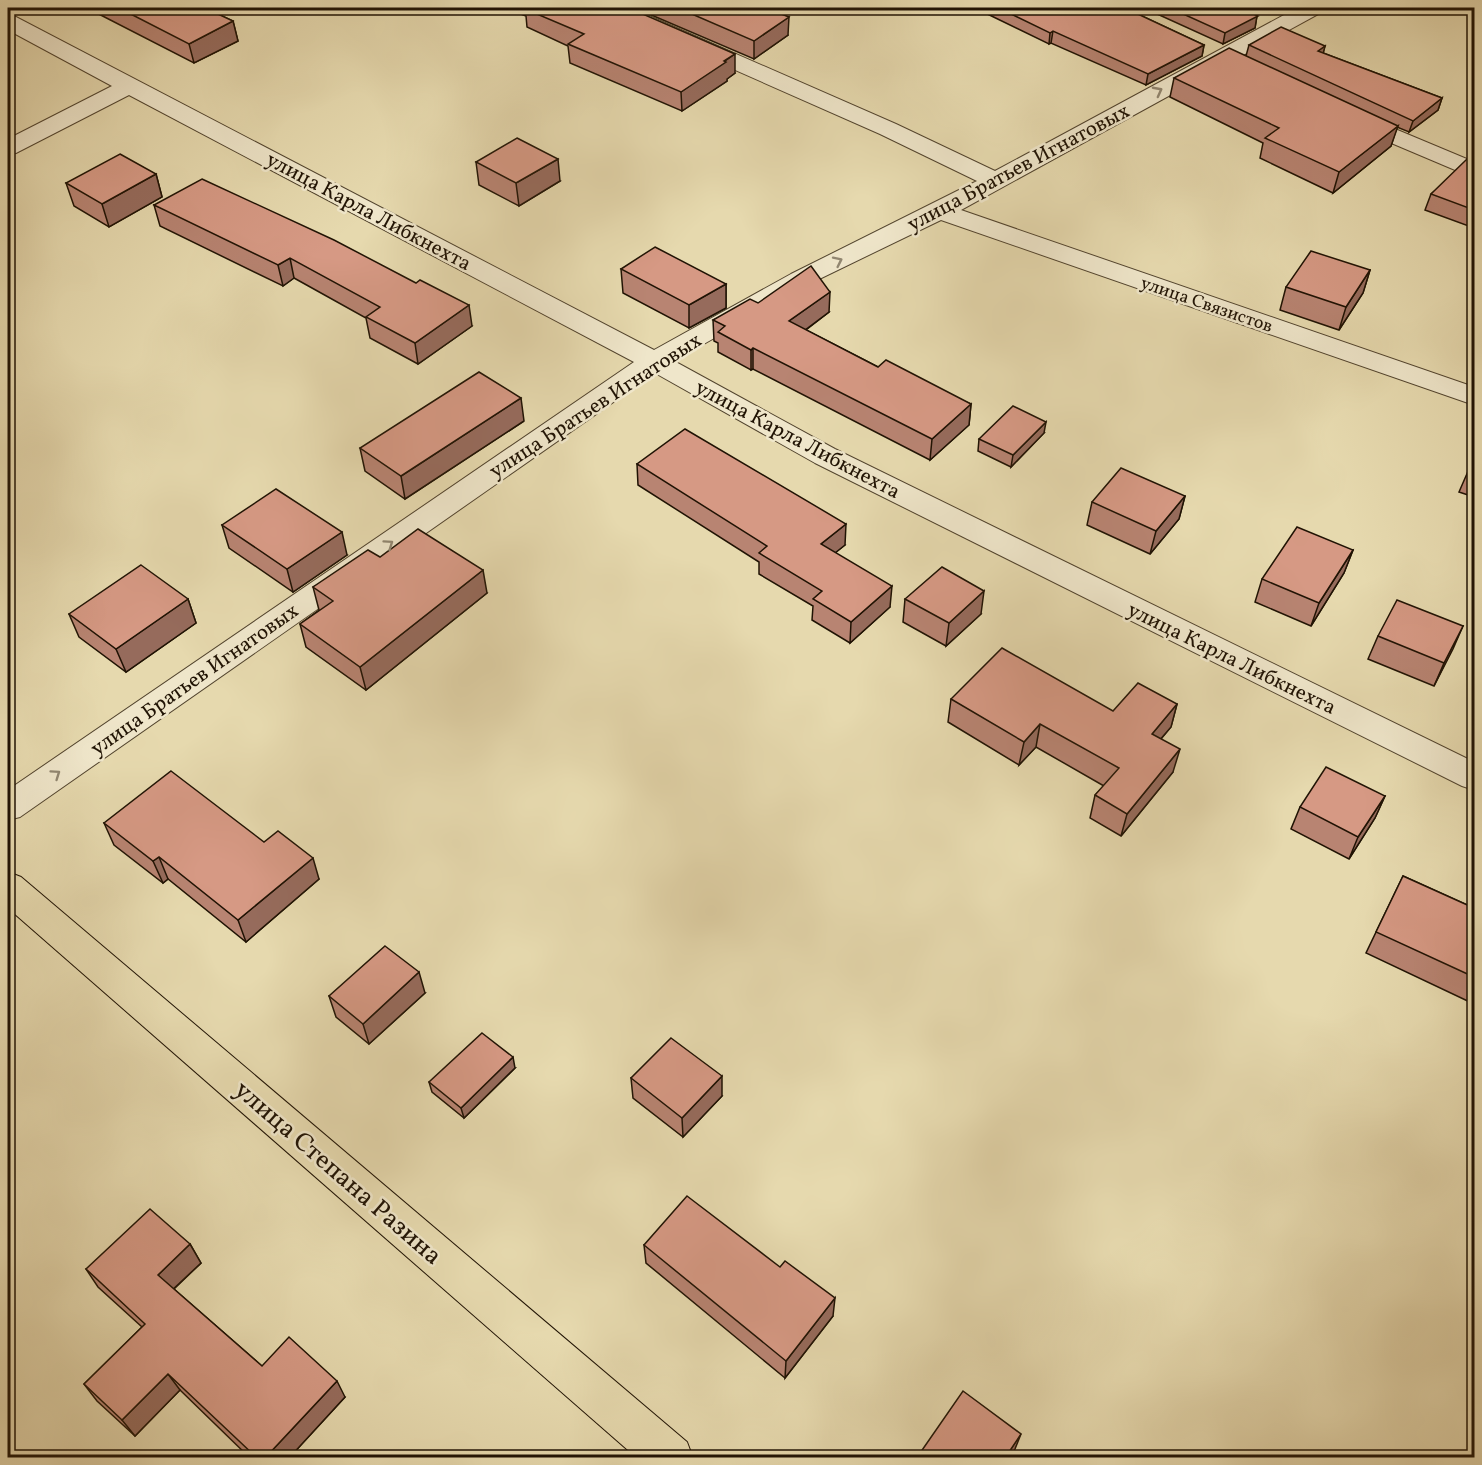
<svg xmlns="http://www.w3.org/2000/svg" width="1482" height="1465" viewBox="0 0 1482 1465" font-family="Vollkorn,serif">
<style>
.lines{fill:none;stroke-linecap:round;stroke-linejoin:round}
.minor-casing{stroke:#52442e;stroke-width:2}
.major-casing{stroke:#201304;stroke-width:2}
.minor{fill:#efe6ca;fill-rule:evenodd}
.major{fill:#e6d9ae;fill-rule:evenodd}
.wall{fill:#b88472;stroke:#201304;stroke-width:1.5}
.shaded-wall{fill:#966b5c;stroke:#201304;stroke-width:1.5}
.building{fill:#d69984;stroke:#201304;stroke-width:1.5}
.oneway{stroke:#928771}
.labels{text-anchor:middle;stroke-width:5;stroke-linejoin:round;paint-order:stroke}
.far-street-label{font-size:18px;fill:#201304;stroke:#efe6ca}
.street-label{font-size:21px;fill:#201304;stroke:#efe6ca}
.near-street-label{font-size:26px;fill:#201304;stroke:#efe6ca}
</style>
<rect width="100%" height="100%" fill="#e6d9ae"/>
<filter id="stains"><feTurbulence type="fractalNoise" baseFrequency=".00333" numOctaves="4"/><feColorMatrix values="0 0 0 0 .2 0 0 0 0 .09 0 0 0 0 .02 0 0 0 .5 -.17"/></filter>
<radialGradient id="worn" r=".72"><stop offset=".6" stop-color="#630" stop-opacity="0"/><stop offset="1" stop-color="#630" stop-opacity=".3"/></radialGradient>
<g class="lines">
<g class="minor-casing">
<g id="minor">
<path d="M603,8H631L896,124L995,171L1297,8H1322L1320,13L961,210L1474,387V405L941,220L809,284L674,361L835,449L1474,762V790L1462,786L815,463L655,373L20,817L8,820V790L634,362L129,95L16,153L8,155V139L112,86L8,30V16L16,17L654,350L791,274L977,181L880,134L606,13Z"/>
<path d="M1352,111L1474,162V178L1344,123L1340,118L1344,113Z"/>
</g>
</g>
<g class="major-casing">
<path id="major" d="M8,872L21,877L687,1442L693,1458H637L8,908Z"/>
</g>
<use href="#minor" class="minor"/>
<use href="#major" class="major"/>
</g>
<g class="wall">
<path d="M87,8H205L233,21L238,41L194,63Z"/>
<path d="M505,8H629L735,73L727,79V81L682,111L570,63L568,46L527,27L526,16Z"/>
<path d="M635,8H766L788,35L754,59Z"/>
<path d="M975,8H1125L1204,45L1202,56L1146,85L1051,43L1049,44Z"/>
<path d="M1144,8H1254L1257,16L1255,28L1223,44Z"/>
<path d="M1249,45L1325,46L1323,53L1442,98L1438,110L1409,132L1397,127L1391,146L1333,193L1260,158L1263,143L1170,97L1174,78L1246,56Z"/>
<path d="M1474,161V228L1425,210L1431,194Z"/>
<path d="M476,162L560,181L519,206L479,185Z"/>
<path d="M156,174L162,197L109,227L74,206L66,183Z"/>
<path d="M154,205L472,326L418,364L370,338L366,318L294,278L283,286L160,226Z"/>
<path d="M621,269L726,284V308L689,328L623,293Z"/>
<path d="M1370,270L1363,293L1339,330L1280,310L1286,287Z"/>
<path d="M758,303L829,312L806,330L878,367L971,404L969,425L930,460L753,369L751,370L718,352V343L714,341L713,320Z"/>
<path d="M524,421L405,499L365,471L360,448Z"/>
<path d="M1044,433L1011,467L978,451L979,439Z"/>
<path d="M1474,459V497L1459,492L1469,469Z"/>
<path d="M637,464L845,545L835,553L890,607L850,643L812,620L813,606L759,574V562L638,485Z"/>
<path d="M1185,496L1179,519L1150,554L1087,525L1092,502Z"/>
<path d="M222,525L347,555L293,592L229,548Z"/>
<path d="M1353,550L1344,573L1311,626L1255,602L1262,579Z"/>
<path d="M380,557L487,593L366,690L306,647L300,624L319,610L313,587Z"/>
<path d="M188,599L196,623L126,672L79,637L69,614Z"/>
<path d="M905,599L981,614L946,646L903,622Z"/>
<path d="M1463,626L1434,686L1368,659L1378,636Z"/>
<path d="M951,699L1113,711L1177,704L1171,727L1161,739L1173,772L1121,836L1090,818L1095,795L1104,786L1036,747L1019,765L948,722Z"/>
<path d="M1385,796L1375,818L1349,859L1291,829L1300,807Z"/>
<path d="M104,823L264,842L319,879L246,942L168,879L163,883L114,845Z"/>
<path d="M1403,876L1474,908V1004L1366,953Z"/>
<path d="M425,993L369,1044L336,1017L329,996Z"/>
<path d="M515,1068L464,1118L432,1092L429,1082Z"/>
<path d="M631,1078L722,1096L683,1137L633,1098Z"/>
<path d="M190,1244L201,1263L174,1289L262,1366L345,1397L289,1458H250L180,1390L135,1436L97,1401L84,1384L142,1327L98,1287L86,1269Z"/>
<path d="M644,1245L780,1267L833,1316L785,1378L646,1263Z"/>
</g>
<g class="shaded-wall">
<path d="M1258,9L1255,28L1223,44L1225,33L1251,13Z"/>
<path d="M789,17L788,35L754,59V41Z"/>
<path d="M233,21L238,41L194,63L189,44Z"/>
<path d="M1053,31L1051,43L1049,44L1050,33Z"/>
<path d="M1204,45L1202,56L1146,85L1148,74Z"/>
<path d="M1325,46L1322,58L1318,51Z"/>
<path d="M735,54V73L727,79V81L682,111L681,92Z"/>
<path d="M1442,98L1438,110L1409,132L1413,121Z"/>
<path d="M1398,126L1391,146L1333,193L1339,172Z"/>
<path d="M558,159L560,181L519,206L516,183Z"/>
<path d="M156,174L162,197L109,227L102,204Z"/>
<path d="M290,258L294,278L283,286L278,265Z"/>
<path d="M1370,270L1363,293L1339,330L1346,307Z"/>
<path d="M726,284V308L689,328V305Z"/>
<path d="M830,292L829,312L789,342V321Z"/>
<path d="M469,305L472,326L418,364L415,343Z"/>
<path d="M753,348V369L751,370V350Z"/>
<path d="M521,398L524,421L405,499L401,476Z"/>
<path d="M971,404L969,425L930,460L932,439Z"/>
<path d="M1046,422L1044,433L1011,467L1013,455Z"/>
<path d="M1185,496L1179,519L1150,554L1156,531Z"/>
<path d="M846,524L845,545L820,565L821,544Z"/>
<path d="M342,532L347,555L293,592L287,569Z"/>
<path d="M1353,550L1344,573L1311,626L1319,603Z"/>
<path d="M483,570L487,593L366,690L360,667Z"/>
<path d="M892,586L890,607L850,643L851,622Z"/>
<path d="M984,591L981,614L946,646L949,623Z"/>
<path d="M188,599L196,623L126,672L116,649Z"/>
<path d="M1463,626L1453,649L1434,686L1444,663Z"/>
<path d="M1177,704L1171,727L1146,756L1152,734Z"/>
<path d="M1040,724L1036,747L1019,765L1024,742Z"/>
<path d="M1180,749L1173,772L1121,836L1127,814Z"/>
<path d="M1385,796L1375,818L1349,859L1358,837Z"/>
<path d="M159,857L168,879L163,883L153,861Z"/>
<path d="M313,858L319,879L246,942L238,920Z"/>
<path d="M419,972L425,993L369,1044L363,1024Z"/>
<path d="M513,1057L515,1068L464,1118L461,1108Z"/>
<path d="M722,1076V1096L683,1137L682,1118Z"/>
<path d="M190,1244L201,1263L169,1293L158,1275Z"/>
<path d="M835,1298L833,1316L785,1378L786,1361Z"/>
<path d="M168,1374L180,1390L135,1436L122,1420Z"/>
<path d="M337,1381L345,1397L289,1458H265Z"/>
<path d="M1021,1434L1015,1449L1010,1458H1005Z"/>
</g>
<g class="building">
<path d="M119,8H205L233,21L189,44Z"/>
<path d="M527,8H629L735,54L724,61L726,62L681,92L568,44L584,34L525,9Z"/>
<path d="M678,8H766L789,17L754,41Z"/>
<path d="M999,8H1125L1204,45L1148,74L1053,31L1050,33Z"/>
<path d="M1170,8H1254L1258,9L1251,13L1258,16L1225,33Z"/>
<path d="M1281,27L1325,46L1318,51L1442,98L1413,121L1249,45Z"/>
<path d="M1229,48L1398,126L1339,172L1265,138L1279,128L1174,78Z"/>
<path d="M517,138L558,159L516,183L476,162Z"/>
<path d="M120,154L156,174L102,204L66,183Z"/>
<path d="M1467,159L1474,161V210L1431,194Z"/>
<path d="M202,179L334,240L416,283L420,280L469,305L415,343L366,317L380,307L290,258L278,265L154,205Z"/>
<path d="M655,247L726,284L689,305L621,269Z"/>
<path d="M1311,251L1370,270L1346,307L1286,287Z"/>
<path d="M811,266L830,292L789,321L878,367L886,360L971,404L932,439L753,348L751,350L718,332L725,326L713,320L750,299L758,303Z"/>
<path d="M479,372L521,398L401,476L360,448Z"/>
<path d="M1013,406L1046,422L1013,455L979,439Z"/>
<path d="M685,429L846,524L821,544L892,586L851,622L813,599L822,591L759,553L767,546L637,464Z"/>
<path d="M1474,459V471L1469,469Z"/>
<path d="M1121,468L1185,496L1156,531L1092,502Z"/>
<path d="M276,489L342,532L287,569L222,525Z"/>
<path d="M1297,527L1353,550L1319,603L1262,579Z"/>
<path d="M418,529L483,570L360,667L300,624L333,601L313,587L368,550L380,557Z"/>
<path d="M141,565L188,599L116,649L69,614Z"/>
<path d="M942,567L984,591L949,623L905,599Z"/>
<path d="M1397,600L1463,626L1444,663L1378,636Z"/>
<path d="M1002,648L1113,711L1138,683L1177,704L1152,734L1180,749L1127,814L1095,795L1119,768L1040,724L1024,742L951,699Z"/>
<path d="M1326,767L1385,796L1358,837L1300,807Z"/>
<path d="M171,771L264,842L278,831L313,858L238,920L159,857L153,861L104,823Z"/>
<path d="M1403,876L1474,908V977L1376,932Z"/>
<path d="M385,946L419,972L363,1024L329,996Z"/>
<path d="M482,1033L513,1057L461,1108L429,1082Z"/>
<path d="M671,1038L722,1076L682,1118L631,1078Z"/>
<path d="M687,1196L780,1267L785,1261L835,1298L786,1361L644,1245Z"/>
<path d="M150,1209L190,1244L158,1275L262,1366L289,1337L337,1381L265,1458H257L168,1374L122,1420L84,1384L145,1324L86,1269Z"/>
<path d="M963,1391L1021,1434L1005,1458H920L918,1456Z"/>
</g>
<defs><path id="oneway-chevron" d="M-2-3.5L2.5 0L-2 3.5" fill="none" stroke-width="1.6" stroke-linecap="round" stroke-linejoin="round" transform="scale(1.5)"/></defs>
<g class="oneway">
<use href="#oneway-chevron" transform="translate(1158 91) rotate(-28)"/>
<use href="#oneway-chevron" transform="translate(838 261) rotate(-26)"/>
<use href="#oneway-chevron" transform="translate(389 544) rotate(-35)"/>
<use href="#oneway-chevron" transform="translate(56 774) rotate(-35)"/>
</g>
<g class="labels">
<g class="far-street-label">
<text transform="translate(1207 304) rotate(19)" y="6">улица Связистов</text>
</g>
<g class="street-label">
<text transform="translate(1018 167) rotate(-28)" y="7">улица Братьев Игнатовых</text>
<text transform="translate(369 211) rotate(28)" y="7">улица Карла Либкнехта</text>
<text transform="translate(595 405) rotate(-33)" y="7">улица Братьев Игнатовых</text>
<text transform="translate(798 439) rotate(28)" y="7">улица Карла Либкнехта</text>
<text transform="translate(1232 658) rotate(26)" y="7">улица Карла Либкнехта</text>
<text transform="translate(194 679) rotate(-35)" y="7">улица Братьев Игнатовых</text>
</g>
<g class="near-street-label">
<text transform="translate(339 1172) rotate(41)" y="9">улица Степана Разина</text>
</g>
</g>
<rect width="1482" height="1465" fill="none" stroke="#e6d9ae" stroke-width="30"/>
<rect x="9" y="9" width="1464" height="1447" fill="none" stroke="#201304" stroke-width="3"/>
<rect x="15" y="15" width="1452" height="1435" fill="none" stroke="#201304" stroke-width="1.5"/>
<rect width="100%" height="100%" filter="url(#stains)"/>
<rect width="100%" height="100%" fill="url(#worn)"/>
</svg>
